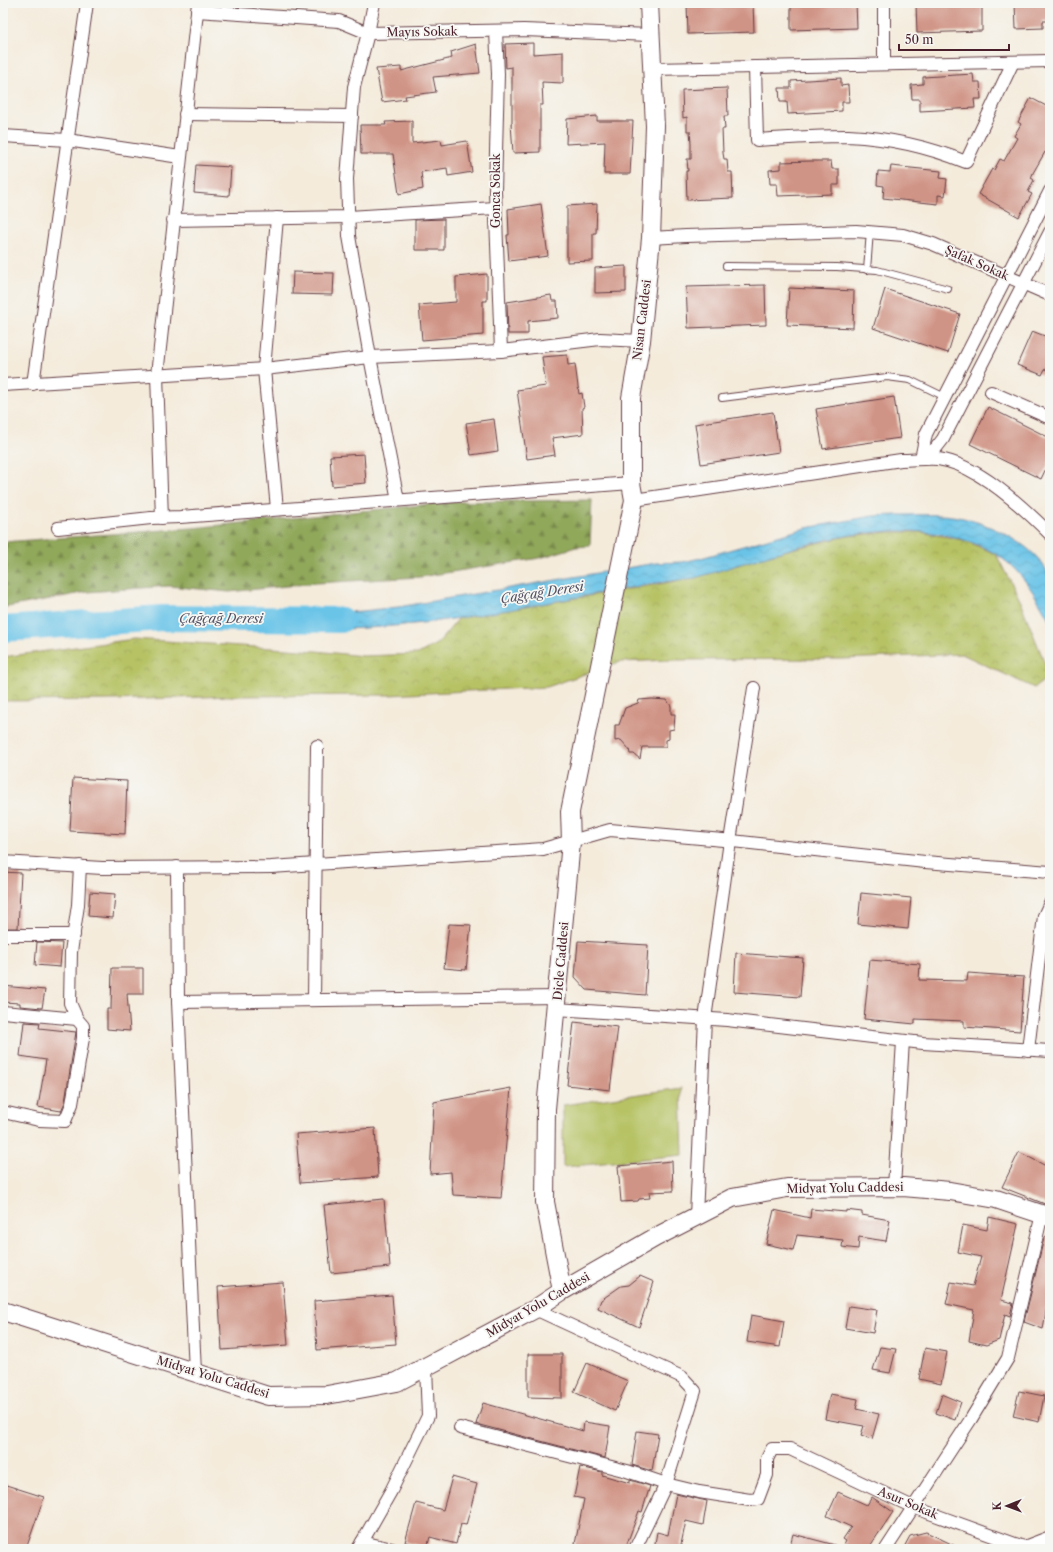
<svg xmlns="http://www.w3.org/2000/svg" width="1053" height="1552" viewBox="0 0 1053 1552" font-family="'Libre Caslon Text',serif">
<style>
.green{fill:#b6c264;stroke:#807048}
.forest{fill:url(#forest-firs);stroke:#6d6442}
.park{fill:url(#park-crowns);stroke:#807048}
.water{fill:url(#water-waves);stroke:#5a728a}
.lines{fill:none;stroke-linecap:round;stroke-linejoin:round}
.river{stroke:#6ac4e8;stroke-width:26}
.building{fill:#d09486}
.lane-casing{stroke:#643e45;stroke-width:8}
.street-casing{stroke:#643e45;stroke-width:14}
.secondary-casing{stroke:#643e45;stroke-width:20}
.lane{stroke:#fff;stroke-width:6}
.street{stroke:#fff;stroke-width:12}
.secondary{stroke:#fff;stroke-width:18}
.labels{text-anchor:middle;stroke-width:3.5;stroke-linejoin:round;paint-order:stroke}
.street-label{font-size:12px;fill:#4a1f2b;stroke:#f6f6f2}
.water-label{font-size:13px;font-style:italic;fill:#545164;stroke:#f6f6f2}
</style>
<defs>
<pattern id="forest-firs" width="22" height="20" patternUnits="userSpaceOnUse"><rect width="22" height="20" fill="#90a85a"/><path d="M5 1l3.5 6h-7zM16 11l3.5 6h-7z" fill="#78884b"/></pattern>
<pattern id="park-crowns" width="20" height="18" patternUnits="userSpaceOnUse"><rect width="20" height="18" fill="#b6c264"/><path d="M2 6a3 3 0 1 1 6 0M12 15a3 3 0 1 1 6 0" fill="none" stroke="#9ea657"/></pattern>
<pattern id="water-waves" width="16" height="10" patternUnits="userSpaceOnUse"><rect width="16" height="10" fill="#6ac4e8"/><path d="M0 5q4-4 8 0t8 0" fill="none" stroke="#5da8c7"/></pattern>
</defs>
<rect width="100%" height="100%" fill="#f6f6f2"/>
<filter id="ink" filterUnits="userSpaceOnUse"><feTurbulence type="fractalNoise" baseFrequency=".025" numOctaves="2"/><feDisplacementMap in="SourceGraphic" scale="8" xChannelSelector="R" yChannelSelector="G"/><feConvolveMatrix kernelMatrix="1 2 1 2 8 2 1 2 1" color-interpolation-filters="sRGB"/></filter>
<filter id="wash" filterUnits="userSpaceOnUse"><feTurbulence type="fractalNoise" baseFrequency=".012" numOctaves="4" result="noise"/><feDisplacementMap in="SourceGraphic" scale="16" xChannelSelector="R" yChannelSelector="G"/><feGaussianBlur stdDeviation="0.9" result="paint"/><feColorMatrix in="noise" values="0 0 0 0 0 0 0 0 0 0 0 0 0 0 0 0 0 1.4 0 .05"/><feComposite in="paint" operator="in"/></filter>
<g filter="url(#wash)">
<rect width="100%" height="100%" fill="#f4ebdb"/>
<path class="green" d="M681,1088L683,1155L563,1167V1105Z"/>
<path class="forest" d="M592,500L590,546L576,547L540,558L420,577L316,583L229,592L169,586L87,592L3,608V542L192,528L452,502Z"/>
<path class="park" d="M891,532H921L963,540L996,554L1020,601L1050,676L1034,688L962,654L842,659L671,660L620,662L547,687L389,695L233,696L115,700L3,701V657L134,639L316,651L363,656L418,654L438,643L459,618L694,578L780,552L847,536Z"/>
<path class="water" d="M896,515C918,515 941,513 963,518C992,525 1041,547 1050,579C1053,589 1050,610 1050,621C1027,580 1012,555 964,540C896,518 817,540 751,561C733,566 714,573 695,578C682,580 669,581 656,583C628,588 601,593 574,598C487,614 401,631 312,629L305,621L311,614L363,611L398,607L656,563L683,562L701,558L806,528L873,516Z"/>
<g class="lines">
<path class="river" d="M3,629L162,618L341,620"/>
</g>
<g id="blocks">
<g class="building">
<path d="M687,3H753L754,32L688,34Z"/>
<path d="M791,3H856L857,28L791,30Z"/>
<path d="M916,3H982V31L917,33Z"/>
<path d="M1015,3H1050V21H1043V28L1016,29Z"/>
<path d="M533,43V54L563,52V83L542,82L543,105H540V152L513,153L511,123H512V67L506,68L505,44Z"/>
<path d="M476,44L480,73L433,77L436,92L405,96L406,99L382,102L376,69L401,67V71L452,58L451,52Z"/>
<path d="M973,74L974,82H980L981,99H974L975,108L920,111V99H912L911,85L923,84V77Z"/>
<path d="M841,78V86L848,85L849,102H842V111L788,114L787,102H780L779,88H791V81Z"/>
<path d="M727,88L728,116H724L725,129H722L723,153L724,159H727L728,172H732L733,198L687,200L686,171H688L687,159H691V143L690,131H687V117L683,118L682,90Z"/>
<path d="M1031,98L1050,108V155L1045,152L1033,173L1031,178L1034,180L1028,192L1032,194L1019,217L978,194L992,169L994,170L1000,159L1004,161L1017,138L1014,136L1021,124L1018,122Z"/>
<path d="M597,116V121H633L630,174H604L605,142L566,144L567,119Z"/>
<path d="M412,121V143L441,140L442,145L467,141L472,172L448,176L447,168L421,172L423,189L399,194L393,154H361L360,125H386L385,122Z"/>
<path d="M810,161H831L832,169H839V185H832V194L778,196L777,184H770L769,170L781,169V162Z"/>
<path d="M196,165L231,167L229,196L194,193Z"/>
<path d="M891,166L941,171L940,178L947,179L945,196L938,195V204L883,198L884,186L877,185L878,171L890,172Z"/>
<path d="M541,204L548,256L509,261L507,235H509L508,209Z"/>
<path d="M597,204L596,233H593V261L567,262V206Z"/>
<path d="M444,219V250H415V220Z"/>
<path d="M626,266V292L595,293V268Z"/>
<path d="M293,272L334,273L333,295L292,294Z"/>
<path d="M487,274V301H483V335L422,340L419,305L456,302V277Z"/>
<path d="M765,285L766,325L688,328L686,287Z"/>
<path d="M789,288L854,291L853,328L787,325Z"/>
<path d="M885,289L960,314L948,353L873,328Z"/>
<path d="M551,295L552,301H557L558,318L528,321V334H508L507,302Z"/>
<path d="M1032,331L1050,338V371L1045,369L1042,375L1017,365Z"/>
<path d="M567,355L568,365L575,364L579,394L582,393L584,407L582,408L583,434L552,438L555,455L527,459L517,390L546,386L542,357Z"/>
<path d="M894,397L900,438L823,449L816,409Z"/>
<path d="M988,407L1050,438V460L1041,479L970,444Z"/>
<path d="M773,412L779,452L701,464L695,424Z"/>
<path d="M494,419L498,451L471,455L466,423Z"/>
<path d="M364,454L366,483L332,486L330,456Z"/>
<path d="M652,699L667,700L671,706V714H675L674,729L669,730V739L666,740V747H642L640,759L634,754H630L629,749L621,740L615,741V725H619L625,708L638,703L639,700Z"/>
<path d="M73,778L127,781L125,834L70,831Z"/>
<path d="M3,872L21,873L18,928H3Z"/>
<path d="M90,892L115,894L113,918L88,916Z"/>
<path d="M861,893L911,898L908,929L858,924Z"/>
<path d="M449,924L471,925L466,970L444,968Z"/>
<path d="M578,941L648,945L645,995L587,990L575,977Z"/>
<path d="M37,942L62,943L60,967L35,965Z"/>
<path d="M736,953L803,958L800,997L734,992Z"/>
<path d="M870,960L920,964L919,980L967,981L968,973L1024,977L1020,1031L964,1027V1021L915,1019V1024L864,1019Z"/>
<path d="M112,968H143V994H127L130,1031L107,1029V1009H111Z"/>
<path d="M3,986L45,990L42,1008L20,1006V1003L3,1002Z"/>
<path d="M24,1022L40,1023L39,1028L76,1032L65,1102L61,1111L38,1107L46,1060L20,1056Z"/>
<path d="M574,1022L618,1027L610,1090L567,1085Z"/>
<path d="M511,1088L501,1198L453,1195L451,1172L430,1174L434,1102Z"/>
<path d="M375,1128L378,1177L300,1183L296,1134Z"/>
<path d="M1019,1152L1050,1168V1206L1002,1187Z"/>
<path d="M672,1161L673,1191L649,1192L650,1198L639,1199L638,1201L621,1202L618,1166Z"/>
<path d="M384,1199L390,1267L331,1273L324,1205Z"/>
<path d="M811,1209L846,1212V1210L862,1212V1215L890,1220L886,1241L859,1237L858,1249L842,1247L843,1240L797,1235L793,1250L766,1244L774,1210L810,1218Z"/>
<path d="M989,1217L1018,1224L1001,1300L1013,1303L1010,1316L1005,1314L999,1340L986,1345L969,1341L974,1310L946,1304L951,1282L973,1286L981,1257L958,1252L963,1225L987,1230Z"/>
<path d="M1050,1233V1287L1043,1329L1024,1322L1044,1238Z"/>
<path d="M640,1276L654,1282L639,1327L598,1308L601,1300L621,1286L629,1285Z"/>
<path d="M283,1282L288,1345L222,1350L218,1287Z"/>
<path d="M392,1295L396,1344L317,1350L314,1301Z"/>
<path d="M849,1306L877,1310L873,1333L845,1328Z"/>
<path d="M751,1315L784,1321L780,1347L747,1342Z"/>
<path d="M880,1347L896,1349L890,1373L873,1370Z"/>
<path d="M925,1348L947,1352L941,1384L919,1379Z"/>
<path d="M528,1354H562V1398L528,1397Z"/>
<path d="M587,1363L628,1381L615,1411L574,1392Z"/>
<path d="M1019,1391L1044,1396L1039,1422L1013,1416Z"/>
<path d="M830,1394L858,1399L856,1409L879,1414L872,1439L861,1435L864,1426L825,1419Z"/>
<path d="M942,1394L961,1402L955,1420L936,1413Z"/>
<path d="M483,1403L583,1431L584,1422L610,1426L605,1458L476,1424Z"/>
<path d="M637,1431L658,1434L652,1471L632,1465Z"/>
<path d="M580,1467L602,1472V1475L630,1483V1480L650,1486L642,1512L639,1511L625,1549H574L584,1499L574,1497Z"/>
<path d="M452,1477L477,1484L466,1525L461,1524L456,1544L430,1537L427,1548L405,1542L416,1503L443,1510Z"/>
<path d="M3,1484L44,1497L26,1549H3Z"/>
<path d="M838,1492L867,1505L872,1497L893,1512L868,1549H842L846,1541L843,1539L851,1527L827,1516Z"/>
<path d="M676,1494L707,1501L703,1525L686,1521L680,1549H654L657,1532L668,1535Z"/>
<path d="M926,1532L962,1549H903L910,1536Z"/>
<path d="M793,1534L835,1545L834,1549H789Z"/>
</g>
</g>
</g>
<g filter="url(#ink)">
<use href="#blocks" fill-opacity="0" stroke="#643e45" stroke-width="1"/>
<g class="lines">
<g class="lane-casing">
<g id="lane">
<path d="M726,266L837,267L877,270L948,289"/>
<path d="M867,270L870,231"/>
<path d="M722,398L887,377L910,380L945,397"/>
</g>
</g>
<g class="street-casing">
<g id="street">
<path d="M374,3L368,33L354,87L347,179L349,236L370,357L398,500"/>
<path d="M884,3V64"/>
<path d="M197,11L339,21L368,33L524,30L650,35"/>
<path d="M496,31L498,74L495,191L501,351"/>
<path d="M755,67L757,140C787,138 818,136 848,136C888,138 929,147 966,162L1013,62"/>
<path d="M652,69L1050,61"/>
<path d="M185,114L352,116"/>
<path d="M3,136L67,140L180,157"/>
<path d="M277,218L264,369L277,509"/>
<path d="M173,220L349,217L495,208"/>
<path d="M651,238L686,236L856,231L903,235L933,244L1050,295"/>
<path d="M33,384L87,3"/>
<path d="M3,385L264,369L370,357L501,351L600,339L641,341"/>
<path d="M991,392L1050,418"/>
<path d="M921,459L926,434L1050,191"/>
<path d="M921,459L936,448L943,439L1050,232"/>
<path d="M634,500L901,460C913,460 926,458 938,459C977,464 1023,507 1050,534"/>
<path d="M162,518L157,375L198,3"/>
<path d="M58,528L151,518L180,517L631,483"/>
<path d="M3,862L102,868L271,867L543,849L610,830L723,840L925,862L1050,872"/>
<path d="M177,867L178,1002L195,1372"/>
<path d="M3,935H74"/>
<path d="M314,1000L317,746"/>
<path d="M178,1002L557,997"/>
<path d="M556,1009L727,1020L923,1043L1050,1051"/>
<path d="M3,1012L77,1019"/>
<path d="M1028,1050L1044,916L1050,903"/>
<path d="M3,1112L39,1120L65,1121L72,1104L83,1038V1026L77,1019L70,1003L71,952L78,905L80,866"/>
<path d="M894,1187L903,1041"/>
<path d="M696,1216L705,1019L730,841L754,688"/>
<path d="M535,1309L682,1377L695,1391L666,1484L635,1549"/>
<path d="M460,1428L627,1471L666,1484L699,1492L750,1500L758,1499L767,1475V1459L772,1449H790L913,1507L1029,1549"/>
<path d="M362,1542L392,1549"/>
<path d="M1024,1547L1050,1537"/>
<path d="M358,1549L391,1491L428,1416L426,1367"/>
<path d="M886,1549L971,1419L1008,1358L1042,1214"/>
</g>
</g>
<g class="secondary-casing">
<g id="secondary">
<path d="M562,1291L545,1202L546,1109L571,842L570,812L634,500L631,483V398L641,341L651,238L655,126L649,3"/>
<path d="M3,1311L268,1396L327,1395L397,1382L535,1309L562,1291L656,1237L732,1198L787,1188L903,1187L950,1191L996,1199L1050,1217"/>
</g>
</g>
<use href="#lane" class="lane"/>
<use href="#street" class="street"/>
<use href="#secondary" class="secondary"/>
</g>
</g>
<g class="labels">
<g class="street-label">
<text transform="translate(422 32) rotate(-1)" y="4">Mayıs Sokak</text>
<text transform="translate(496 191) rotate(-90)" y="4">Gonca Sokak</text>
<text transform="translate(977 263) rotate(24)" y="4">Şafak Sokak</text>
<text transform="translate(642 320) rotate(-83)" y="4">Nisan Caddesi</text>
<text transform="translate(561 961) rotate(-85)" y="4">Dicle Caddesi</text>
<text transform="translate(845 1188) rotate(-1)" y="4">Midyat Yolu Caddesi</text>
<text transform="translate(538 1305) rotate(-30)" y="4">Midyat Yolu Caddesi</text>
<text transform="translate(213 1377) rotate(17)" y="4">Midyat Yolu Caddesi</text>
<text transform="translate(908 1503) rotate(23)" y="4">Asur Sokak</text>
</g>
<g class="water-label">
<text transform="translate(542 592) rotate(-9)" y="5">Çağçağ Deresi</text>
<text x="221" y="623">Çağçağ Deresi</text>
</g>
</g>
<rect width="1053" height="1552" fill="none" stroke="#f6f6f2" stroke-width="16"/>
<g transform="translate(1007 1506) rotate(269)" stroke="#f6f6f2" stroke-width="3" paint-order="stroke">
<path d="M0-3L7 15L0 10L-7 15Z" fill="#4a1f2b"/>
<text y="-6" font-size="11" font-weight="bold" text-anchor="middle" fill="#4a1f2b">K</text>
</g>
<path d="M899 44v6h110v-6" fill="none" stroke="#4a1f2b" stroke-width="2"/>
<text x="905" y="44" font-size="12" fill="#4a1f2b" stroke="#f6f6f2" stroke-width="3" paint-order="stroke">50 m</text>
</svg>
